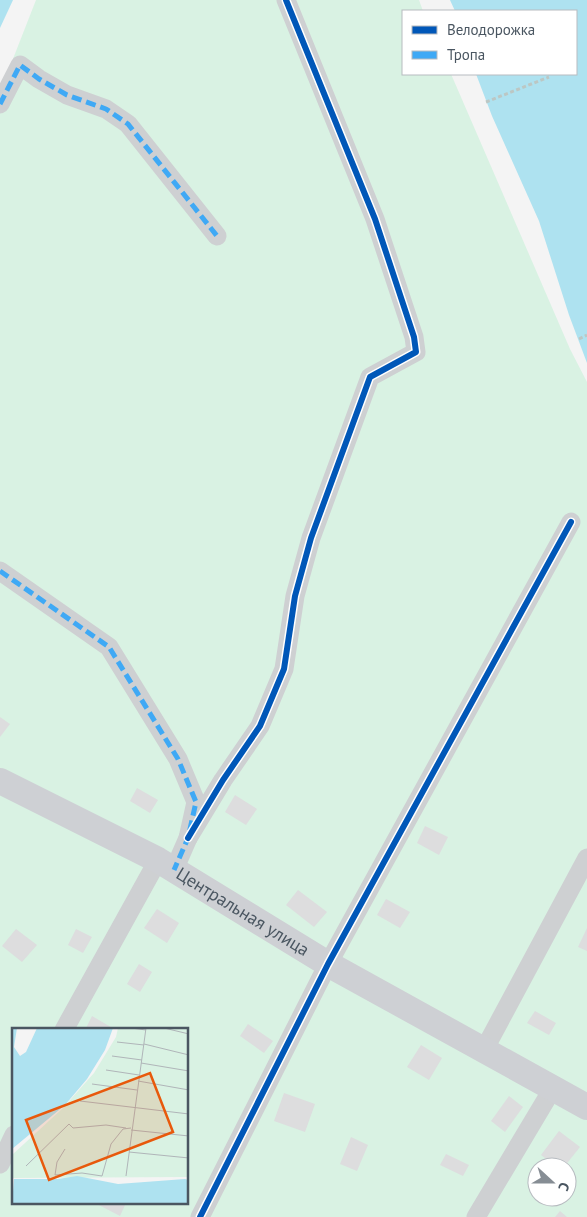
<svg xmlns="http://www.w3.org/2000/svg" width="587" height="1217" viewBox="0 0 587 1217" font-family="'PT Sans',sans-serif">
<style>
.green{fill:#d9f2e3;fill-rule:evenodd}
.water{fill:#aee2f0}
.building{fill:#ddddde}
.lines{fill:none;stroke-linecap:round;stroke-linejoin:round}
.path{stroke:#bcc7c4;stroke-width:3;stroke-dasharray:4 2.5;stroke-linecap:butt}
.street{stroke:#ced0d2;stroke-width:19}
.secondary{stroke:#ced0d4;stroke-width:26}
.quiet{stroke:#3fa9f5;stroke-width:5;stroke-dasharray:10 5;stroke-linecap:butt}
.cycleway-casing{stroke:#fff;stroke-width:9}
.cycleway{stroke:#0057b8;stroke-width:6}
.labels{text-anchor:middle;stroke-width:4.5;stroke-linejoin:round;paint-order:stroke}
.street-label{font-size:18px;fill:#4a5661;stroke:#fff}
.inset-road{fill:none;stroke:#b0b5b9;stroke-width:1}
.view{fill:#e8590c;fill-opacity:0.15;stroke:#e8590c;stroke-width:2.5}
.inset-edge{fill:none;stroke:#4a5661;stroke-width:2.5}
</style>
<rect width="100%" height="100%" fill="#f4f4f4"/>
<path class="green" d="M36,0H419L423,11H403V74H451L570,349L587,382V1217H0V92ZM14,1030H188V1203H14ZM537,1167H567V1197H537Z"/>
<g class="water">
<path d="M0,0H13L0,28Z"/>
<path d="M450,0H587V363L569,315L539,221L492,116L476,74H576V11H455Z"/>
</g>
<g class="building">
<path d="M0,717L10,724L0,737Z"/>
<path d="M137,788L158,800L150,813L130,801Z"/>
<path d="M235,795L257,809L246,825L225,812Z"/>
<path d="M425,826L448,837L439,855L417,843Z"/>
<path d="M298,890L327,912L314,927L286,905Z"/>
<path d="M386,899L410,912L400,928L377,915Z"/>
<path d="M157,909L179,923L167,943L144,928Z"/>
<path d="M587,928V951L578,947Z"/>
<path d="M16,929L37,945L22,962L2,946Z"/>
<path d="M76,929L92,937L83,953L68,945Z"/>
<path d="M139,964L152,972L140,992L127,984Z"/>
<path d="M535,1011L556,1023L549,1035L527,1023Z"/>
<path d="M92,1016L116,1030H85Z"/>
<path d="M248,1024L273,1041L264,1053L240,1036Z"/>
<path d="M421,1045L442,1058L429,1080L407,1067Z"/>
<path d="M284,1093L315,1104L305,1132L274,1121Z"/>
<path d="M509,1096L523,1107L505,1132L491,1121Z"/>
<path d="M559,1131L580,1147L564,1167H557L541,1155Z"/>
<path d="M351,1137L368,1145L357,1171L340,1164Z"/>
<path d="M446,1154L469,1165L463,1176L440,1165Z"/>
<path d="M95,1203H126L120,1216Z"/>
<path d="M560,1211L567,1217H555Z"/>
</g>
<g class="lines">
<g class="path">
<path d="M486,102L549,77"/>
<path d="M579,339L587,335"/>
</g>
<g class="street">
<path d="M0,104L20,65L39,79L67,95L106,109L128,124L217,236"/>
<path d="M0,571L109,647L178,759L196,802L188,838L174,870"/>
<path d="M188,838L223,780L260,726L284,669L295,596L311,538L370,377L416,352L414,337L375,219L286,0"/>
<path d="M64,1030L158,860"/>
<path d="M484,1050L587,858"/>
<path d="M0,1164L14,1135"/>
<path d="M200,1217L328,964L571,522"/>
<path d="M476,1217L553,1088"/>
</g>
<path class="secondary" id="s1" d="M0,781L158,860L328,964L587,1107"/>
<g class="quiet">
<path d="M0,104L20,65L39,79L67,95L106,109L128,124L217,236"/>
<path d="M0,571L109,647L178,759L196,802L188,838L174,870"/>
</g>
<g class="cycleway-casing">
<g id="cycleway">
<path d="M188,838L223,780L260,726L284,669L295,596L311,538L370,377L416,352L414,337L375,219L286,0"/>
<path d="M200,1217L328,964L571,522"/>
</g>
</g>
<use href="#cycleway" class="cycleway"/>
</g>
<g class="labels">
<g class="street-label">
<text dy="6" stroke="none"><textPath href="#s1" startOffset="276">Центральная улица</textPath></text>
</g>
</g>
<g transform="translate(12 1028)">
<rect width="176" height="176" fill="#f4f4f4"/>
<path d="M106,0H176V149L0,150V127L51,80L82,45L104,9Z" fill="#d9f2e3"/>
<path d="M0,0H5L2,19L8,28L14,24L25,0H101L93,22L75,51L53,77L0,121ZM65,148L106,156L173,151L176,152V176H0L2,151H46Z" fill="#aee2f0"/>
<path class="inset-road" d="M119,0L134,2M152,0L177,6M105,14L132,17M132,16L177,27M100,28L130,32M129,35L177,43M94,42L127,47M126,53L177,62M80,56L125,62M68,73L177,86M119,102L177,108M53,121L45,134L43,147L70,145L90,148L99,116L111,101L119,100M117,124L177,130M14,138L57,96L61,100L94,97L114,100M114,148L134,0"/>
<path class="view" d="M138,45L161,104L37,152L14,92Z"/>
<rect width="176" height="176" class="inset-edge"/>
</g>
<rect x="402" y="10" width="175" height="65" fill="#ffffff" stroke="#b7bbc0"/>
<rect x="412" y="26" width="25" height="8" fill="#0057b8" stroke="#b7bbc0"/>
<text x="447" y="35" font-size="15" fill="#4a5661">Велодорожка</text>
<rect x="412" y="51" width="25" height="8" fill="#3fa9f5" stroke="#b7bbc0"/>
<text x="447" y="60" font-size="15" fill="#4a5661">Тропа</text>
<g transform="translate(552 1182) rotate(111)"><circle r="24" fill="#ffffff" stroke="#b7bbc0"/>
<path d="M0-4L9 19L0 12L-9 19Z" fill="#868d94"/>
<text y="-8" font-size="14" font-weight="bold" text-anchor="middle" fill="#4a5661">С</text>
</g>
</svg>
